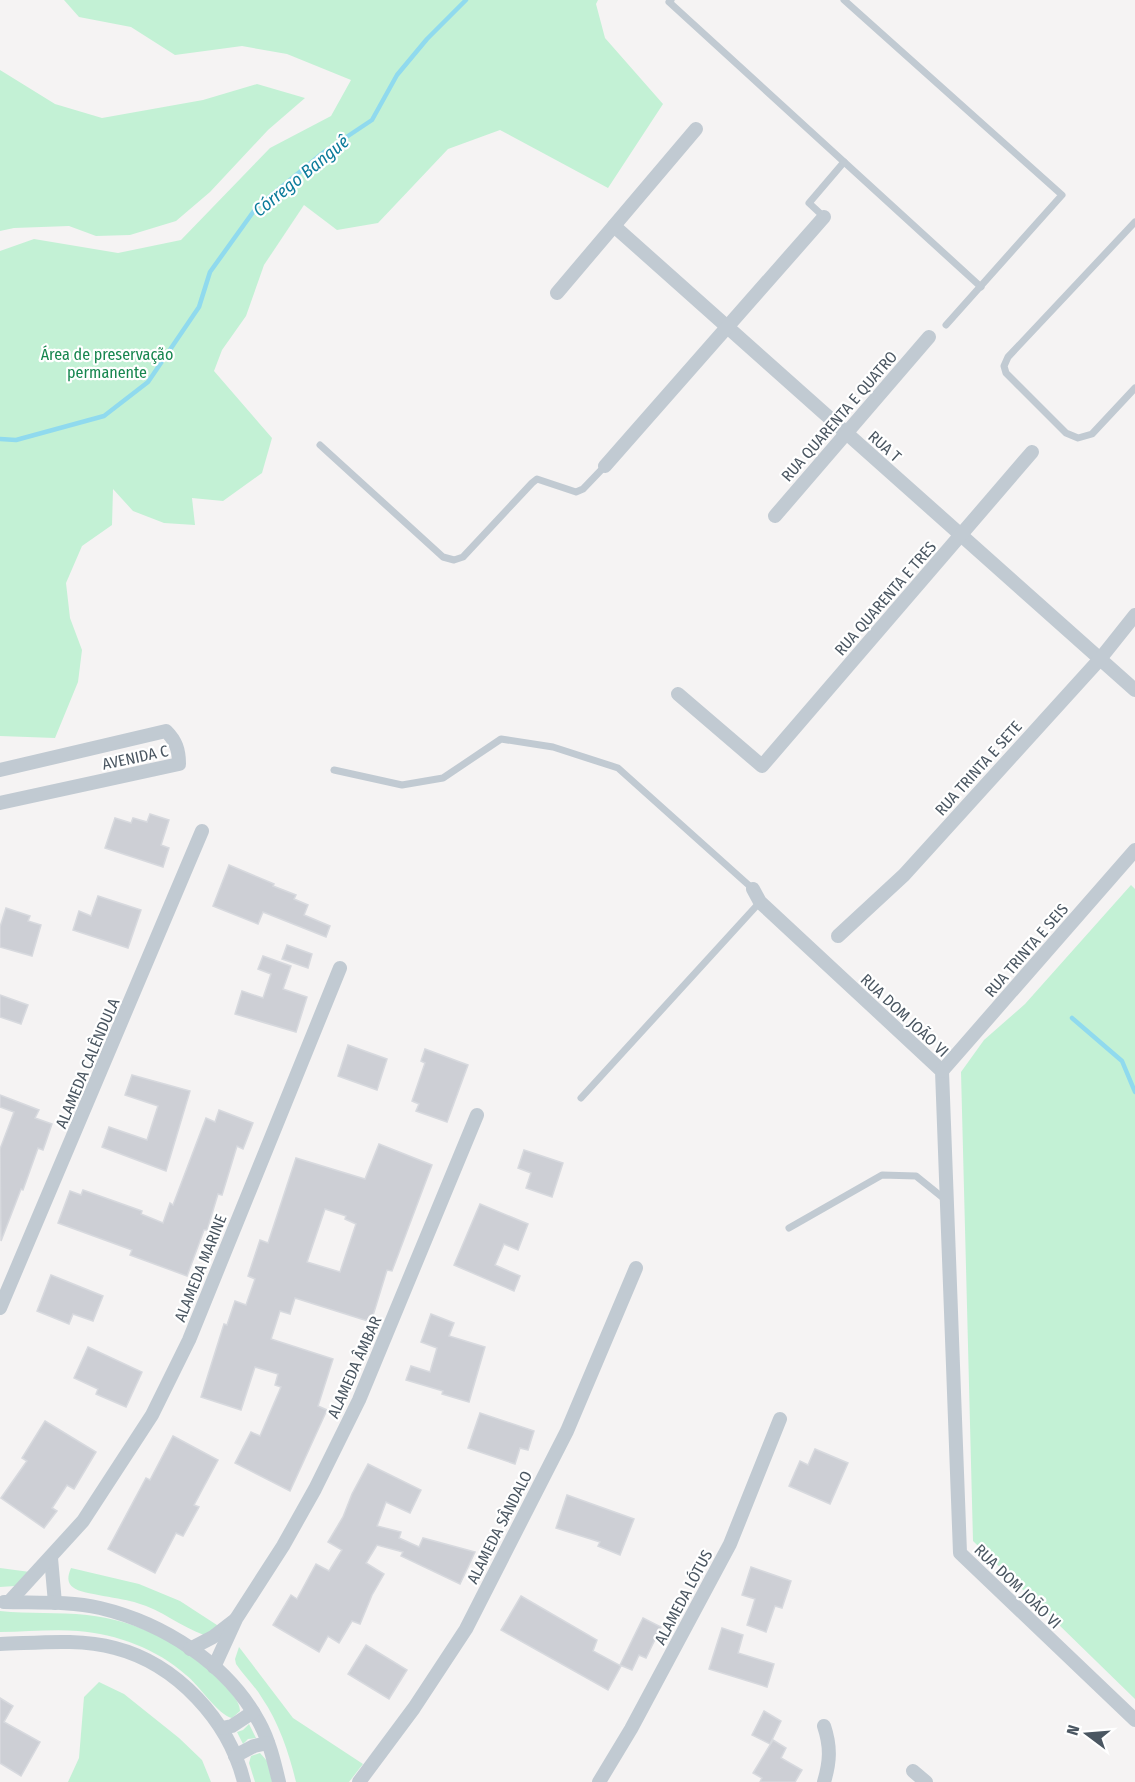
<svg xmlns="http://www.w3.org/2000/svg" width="1135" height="1782" viewBox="0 0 1135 1782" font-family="'Fira Sans Condensed',sans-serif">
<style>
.green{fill:#c3f1d5}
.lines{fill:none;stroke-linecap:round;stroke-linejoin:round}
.stream{stroke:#90daee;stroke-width:4.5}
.building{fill:#cdcfd5;stroke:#d7d9de;stroke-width:1.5;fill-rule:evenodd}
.lane{stroke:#c1cad2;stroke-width:7}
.street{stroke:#c1cad2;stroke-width:14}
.labels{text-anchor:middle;stroke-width:4.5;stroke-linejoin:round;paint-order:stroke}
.park-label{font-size:16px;fill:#17864f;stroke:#fff}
.street-label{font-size:16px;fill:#4a5661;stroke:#fff}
.water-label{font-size:18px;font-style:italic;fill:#0c7c9b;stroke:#fff}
</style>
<rect width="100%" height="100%" fill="#f5f3f3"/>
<g class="green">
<path d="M64,0H598L596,4L605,38L663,104L608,188L500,130L448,149L378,223L337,230L304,205L264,265L246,316L222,350L214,371L272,438L262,473L223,501L192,498L195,525L164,523L133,511L113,489L112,525L82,546L66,583L70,618L82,650L78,682L55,738L0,736V251L34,239L118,253L181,240L270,148L331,116L351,80L287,54L242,46L175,55L131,27L79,17Z"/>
<path d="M0,70L55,104L102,118L203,100L257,84L305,98L268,130L210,192L176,221L130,235L96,236L69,226L14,228L0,231Z"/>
<path d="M1131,885L1135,889V1699L973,1541L961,1072L984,1040L1025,1004Z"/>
<path d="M0,1568L30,1572L15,1586L0,1587Z"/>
<path d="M71,1568L139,1584L180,1601L220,1627L204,1635C181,1627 162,1610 137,1603C124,1598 81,1594 74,1588C66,1583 68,1575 71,1568Z"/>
<path d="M0,1611C29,1614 58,1612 87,1615C135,1620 183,1643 217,1678C225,1687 240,1699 240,1711L232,1718C218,1715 199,1685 186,1675C157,1649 117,1634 78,1631C52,1629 26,1632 0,1632Z"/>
<path d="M239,1647L293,1718L363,1764L349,1782H296C289,1753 279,1723 262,1698C255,1686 244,1676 236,1664L235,1659Z"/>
<path d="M99,1682L124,1694L179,1738L202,1760L211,1782H68L79,1758L84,1697Z"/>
<path d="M249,1724L256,1738L248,1739L243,1744L237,1732L243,1730Z"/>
<path d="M260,1753L268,1762L272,1782H255L249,1763L251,1756Z"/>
</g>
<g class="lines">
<g class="stream">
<path d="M0,439L16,440L104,416L148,382L199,307L210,272L256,208L324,152L372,120L397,75L427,39L466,0"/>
<path d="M1072,1018L1122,1061L1135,1092"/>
</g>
</g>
<g class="building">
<path d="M150,814L169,820L161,845L169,848L163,867L105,848L115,818L131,823L133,818L147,822Z"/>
<path d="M229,865L274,884L273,886L296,895L294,899L308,905L304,915L330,926L326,937L263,912L258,924L213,906Z"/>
<path d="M98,896L141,910L128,948L73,930L79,911L91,916Z"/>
<path d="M6,908L30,916L28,921L41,925L32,956L0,947V927Z"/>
<path d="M287,945L312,954L308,968L282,959Z"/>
<path d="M263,956L291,966L283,989L307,997L296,1032L235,1014L242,991L263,998L271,974L258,969Z"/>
<path d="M0,995L28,1005L21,1024L0,1017Z"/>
<path d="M348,1045L387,1059L377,1090L338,1076Z"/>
<path d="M425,1049L468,1065L447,1122L416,1111L419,1104L412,1101L425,1063L421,1061Z"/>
<path d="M132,1075L190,1091L166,1171L102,1147L109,1127L147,1140L158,1106L125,1095Z"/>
<path d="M0,1095L39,1110L35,1118L52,1124L43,1150L38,1148L23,1190L21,1189L1,1241L0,1149L14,1112L0,1107Z"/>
<path d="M219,1110L253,1123L243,1149L237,1146L222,1195L218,1194L207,1230H204L187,1276L130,1255L132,1250L58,1223L70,1191L81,1195L83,1190L142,1211L141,1214L163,1223L170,1203L173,1205L206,1118L215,1122Z"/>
<path d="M379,1144L432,1165L392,1271L387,1270L371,1322L295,1298L290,1314L280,1311L271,1339L333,1359L318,1406L327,1410L290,1491L235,1463L251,1432L260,1436L281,1387L275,1385L278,1374L255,1367L241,1410L201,1397L224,1324L227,1325L235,1301L246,1305L255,1279L248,1276L260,1240L268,1243L296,1158L365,1179ZM325,1209L346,1216L345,1219L356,1224L340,1272L307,1262Z"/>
<path d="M524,1150L563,1163L552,1197L526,1188L531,1173L518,1168Z"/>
<path d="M480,1204L528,1224L518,1250L504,1244L495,1265L520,1276L514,1291L454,1265Z"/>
<path d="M51,1275L103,1296L93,1321L73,1314L69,1324L37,1311Z"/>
<path d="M431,1314L454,1323L449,1336L485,1347L469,1402L442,1394L443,1391L406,1380L411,1366L430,1372L437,1348L421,1342Z"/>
<path d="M88,1347L142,1372L126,1407L96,1394L98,1389L74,1378Z"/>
<path d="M480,1413L534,1431L528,1450L520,1448L515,1464L468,1448Z"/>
<path d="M45,1421L96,1452L74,1489L67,1485L52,1508L57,1511L44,1528L1,1498L27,1461L22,1458Z"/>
<path d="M173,1436L218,1460L194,1505L199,1507L183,1536L176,1533L155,1573L108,1549L146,1478L150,1480Z"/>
<path d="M815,1449L848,1463L830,1504L789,1486L800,1461L808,1465Z"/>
<path d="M368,1464L421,1490L410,1513L386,1502L377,1526L401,1532L399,1538L419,1547L423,1538L475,1552L460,1584L401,1556L403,1552L377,1545L366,1563L384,1574L372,1595L360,1624L352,1621L339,1643L328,1636L319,1652L273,1625L291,1595L297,1599L316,1564L329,1571L342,1550L328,1542L343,1517L352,1494Z"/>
<path d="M567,1495L634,1519L620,1555L598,1546L600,1542L556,1528Z"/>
<path d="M751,1567L791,1581L782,1608L775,1606L766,1632L747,1625L755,1599L742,1595Z"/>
<path d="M521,1596L597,1640L593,1651L621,1666L608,1690L501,1630Z"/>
<path d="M643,1618L661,1627L646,1658L639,1655L632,1670L620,1665Z"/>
<path d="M722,1628L743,1635L738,1653L774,1664L767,1687L709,1669Z"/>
<path d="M366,1645L407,1670L389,1699L348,1674Z"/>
<path d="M0,1698L13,1706L4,1722L40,1742L21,1776L0,1763Z"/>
<path d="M764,1711L781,1721L770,1744L752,1735Z"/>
<path d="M773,1740L786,1748L781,1758L802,1770L795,1782H760L762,1778L753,1773Z"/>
</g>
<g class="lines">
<g class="lane">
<path d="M671,0L669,2L981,287"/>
<path d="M844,0L1062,195L946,325"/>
<path d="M824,217L809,203L844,162"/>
<path d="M1135,222L1008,357L1004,366L1006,373L1066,433L1078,438L1092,434L1135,388"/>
<path d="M320,445L443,557L454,560L463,557L532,483L537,479L576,492L583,489L605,466"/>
<path d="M334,770L402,785L443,778L501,739L553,747L618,768L753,889"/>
<path d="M581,1098L760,902"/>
<path d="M789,1228L882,1175L916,1176L947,1201"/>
</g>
<g class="street">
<path d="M614,226L1135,690"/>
<path d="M557,293L696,129"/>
<path d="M605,466L824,217"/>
<path d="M775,516L929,337"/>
<path d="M678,694L762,766L1032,452"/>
<path d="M0,770L166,731C176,741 179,750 179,764L0,803"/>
<path d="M753,889L760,902L942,1071L960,1553L1135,1720"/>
<path d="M838,936L904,875L1100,659L1135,615"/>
<path d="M942,1071L1135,850"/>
<path d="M0,1308L202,831"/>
<path d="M51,1558L55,1603"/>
<path d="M4,1602C36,1603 69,1601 100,1608C163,1623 227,1663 259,1722C269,1740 274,1761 279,1782"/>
<path d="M9,1602L83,1521L152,1415L189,1340L340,968"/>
<path d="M0,1644C37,1643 79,1638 115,1648C177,1664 229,1721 244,1782"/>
<path d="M190,1649L213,1637L235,1620"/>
<path d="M214,1667L236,1619L283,1546L315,1489L359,1400L477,1115"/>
<path d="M222,1728L232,1726L253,1712"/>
<path d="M235,1756L254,1746L268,1743"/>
<path d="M913,1771L926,1782"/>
<path d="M359,1782L414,1708L466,1629L567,1431L636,1268"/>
<path d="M599,1782L631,1729L730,1544L780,1419"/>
<path d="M824,1782C830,1762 831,1747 824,1726"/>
</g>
</g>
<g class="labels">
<g class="park-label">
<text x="107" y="360">Área de preservação<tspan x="107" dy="18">permanente</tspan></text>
</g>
<g class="street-label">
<text transform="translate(839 416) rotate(-49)" y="6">RUA QUARENTA E QUATRO</text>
<text transform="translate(885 446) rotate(42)" y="6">RUA T</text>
<text transform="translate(885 598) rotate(-49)" y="6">RUA QUARENTA E TRES</text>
<text transform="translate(135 757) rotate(-12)" y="6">AVENIDA C</text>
<text transform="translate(978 768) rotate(-48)" y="6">RUA TRINTA E SETE</text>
<text transform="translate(1026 950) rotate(-49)" y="6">RUA TRINTA E SEIS</text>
<text transform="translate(905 1015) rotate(43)" y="6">RUA DOM JOÃO VI</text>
<text transform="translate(87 1063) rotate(-67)" y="6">ALAMEDA CALÊNDULA</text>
<text transform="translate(200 1268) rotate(-68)" y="6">ALAMEDA MARINE</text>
<text transform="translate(354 1367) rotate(-66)" y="6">ALAMEDA ÂMBAR</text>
<text transform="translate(499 1527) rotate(-63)" y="6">ALAMEDA SÂNDALO</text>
<text transform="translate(1018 1586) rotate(44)" y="6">RUA DOM JOÃO VI</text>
<text transform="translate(683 1597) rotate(-62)" y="6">ALAMEDA LÓTUS</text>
</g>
<g class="water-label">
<text transform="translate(301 176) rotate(-39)" y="6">Córrego Banguê</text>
</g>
</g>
<g transform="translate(1087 1734) rotate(286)" stroke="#ffffff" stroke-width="4.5" paint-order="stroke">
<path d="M0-4.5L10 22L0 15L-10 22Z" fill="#4a5661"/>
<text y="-9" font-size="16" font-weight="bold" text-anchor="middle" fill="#4a5661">N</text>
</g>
</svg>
